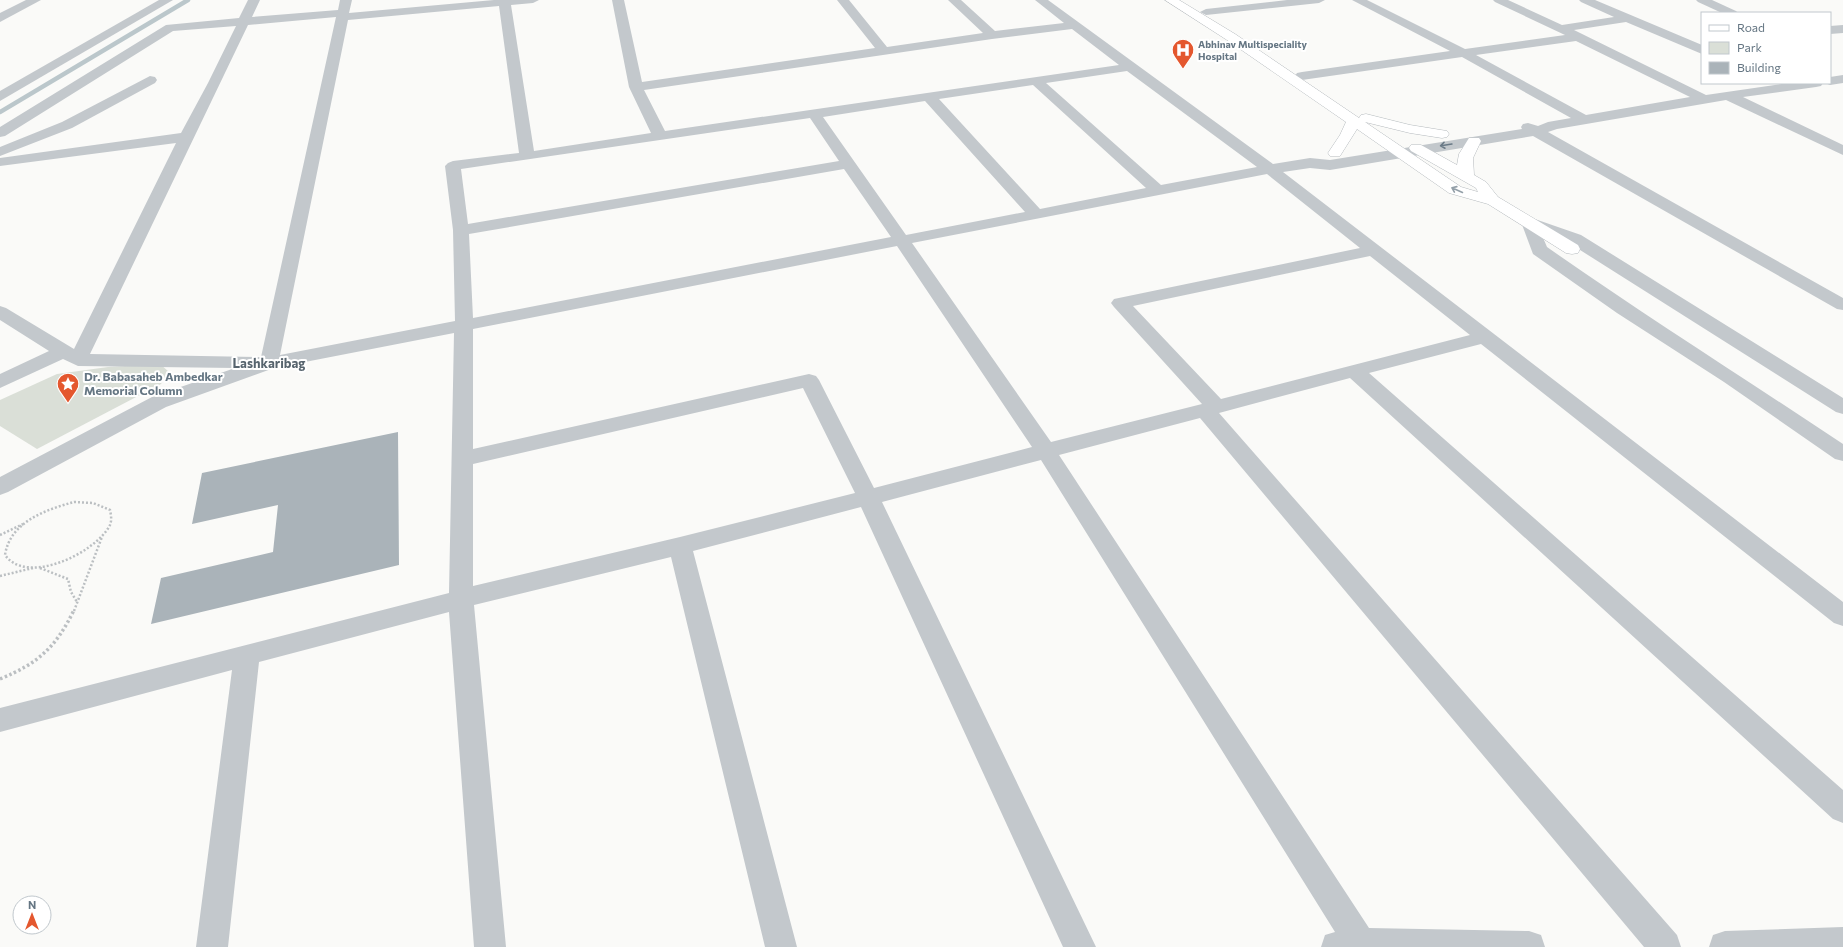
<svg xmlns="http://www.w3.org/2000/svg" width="1843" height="947" viewBox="0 0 1843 947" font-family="Commissioner,sans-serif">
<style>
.green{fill:#dadfd7}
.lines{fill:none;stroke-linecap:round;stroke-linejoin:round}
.stream{stroke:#bbc7cb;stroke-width:4.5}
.building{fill:#aab3b9}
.major-casing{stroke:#b5babe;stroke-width:1}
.path-far1{stroke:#bbbfc2;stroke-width:2.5;stroke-dasharray:2 2;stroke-linecap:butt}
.path{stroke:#bbbfc2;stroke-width:3.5;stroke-dasharray:2.5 2.5;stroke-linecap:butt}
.minor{fill:#c3c8cc;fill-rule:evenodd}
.major{fill:#fff;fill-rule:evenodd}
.oneway{stroke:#6a7a87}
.oneway2{stroke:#939fa8}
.labels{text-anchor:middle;stroke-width:4;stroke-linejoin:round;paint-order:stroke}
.far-poi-label{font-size:10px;font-weight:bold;fill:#657683;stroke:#fff;text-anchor:start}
.poi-label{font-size:12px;font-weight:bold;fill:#657683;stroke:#fff;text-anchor:start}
.neighbourhood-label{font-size:13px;font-weight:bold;fill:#57646e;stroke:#fff}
</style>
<rect width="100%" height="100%" fill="#fafaf8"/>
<path class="green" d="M160,364L169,372L161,384L37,449L0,426V400L57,374L108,367Z"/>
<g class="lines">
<path class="stream" d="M0,112L188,0"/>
</g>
<path class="building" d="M398,432L399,565L151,624L161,578L273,552L278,505L192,524L202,473Z"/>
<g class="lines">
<g class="major-casing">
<path id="major" d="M1165,0H1179L1235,34L1359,118L1361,115L1366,114L1410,125L1447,131L1449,134L1447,137L1442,138L1410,133L1365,122L1461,187L1478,192L1476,188L1411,151L1409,148L1411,145H1421L1457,165L1459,154L1469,138H1479L1481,141L1473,158L1474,175L1486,182L1498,197L1578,245L1580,249L1578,253L1572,254L1566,253L1488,204L1449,193L1357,129L1340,156H1330L1328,153L1340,135L1346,122L1227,40Z"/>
</g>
<g class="path-far1">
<path d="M74,502L93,503L110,510C111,515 112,520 110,525C96,553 27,586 5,555C10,522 45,510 74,502Z"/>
<path d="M0,535L23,524"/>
<path d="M40,568L68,579L71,592L77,602"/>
<path d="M0,576L33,568"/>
<path d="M74,611L102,537"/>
</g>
<path class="path" d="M0,679C39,663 56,647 74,610"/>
<g class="minor">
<path d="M26,0H41L0,22V13Z"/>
<path d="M159,0H173L0,101V91Z"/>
<path d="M248,0H260L252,17L338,10L340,0H352L349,13L494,0H539L533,3L511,5L534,151L651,133L629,87L612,0H624L642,82L875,48L837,0H849L887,47L983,33L948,0H961L995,31L1064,23L1035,0H1048L1273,164L1310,158L1330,160L1522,129L1521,127L1523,124L1528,123L1538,126L1548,122L1571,118L1462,57L1302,80L1297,79L1295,76L1297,73L1302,72L1450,51L1352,0H1367L1465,49L1565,35L1495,2L1493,0H1508L1562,25L1614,17L1581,2L1579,0H1595L1702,45V54L1626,22L1574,30L1706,95L1788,83H1823L1821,86L1816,87L1743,97L1843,145V155L1726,100L1557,129L1548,132L1843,298V310L1837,309L1533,136L1330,170L1310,168L1283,172L1843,602V626L1834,623L1481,344L1369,373L1843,790V823L1833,819L1350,378L1219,413L1677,935L1681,947H1644L1200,418L1059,455L1369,928L1529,931L1541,935L1545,947H1321L1325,935L1335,932L1041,460L882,502L1096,947H1063L861,507L693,551L797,947H765L671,557L474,605L506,947H474L449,612L259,662L228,947H196L232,670L0,732V708L449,593L454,333L274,368L166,407L8,492L0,495V477L152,397L235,368L78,366L63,359L0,388V374L49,351L0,320V306L6,308L74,349L176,143L0,166V158L181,133L208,83L236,26L173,31L5,136L0,137V127L166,25L239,18ZM499,6L519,153L453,161L448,163L445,166L453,230L455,321L280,355L348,20ZM336,17L261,357L90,354L248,25ZM1072,29L1119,65L665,131L644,90L992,39ZM1576,41L1690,97L1586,115L1476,55ZM1127,71L1257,167L1161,185L1046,83ZM1033,85L1146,188L1040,209L939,99ZM925,101L1025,212L906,235L823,117ZM810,118L839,161L468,224L461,169ZM844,169L891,237L473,318L469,234ZM1267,174L1360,248L1114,299L1111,303L1114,307L1202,404L1051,442L912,243ZM897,246L1032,447L874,488L819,380L816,376L809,374L473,449V329ZM1370,256L1470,335L1221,399L1133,306ZM803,388L855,493L680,537L473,586V464Z"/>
<path d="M1287,0H1325L1319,3L1206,15L1200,12L1206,9Z"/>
<path d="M1696,0H1712L1736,11L1738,13H1722L1698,2Z"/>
<path d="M1843,25V33L1830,34V26Z"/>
<path d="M1843,75V83L1830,85L1825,83H1830V77Z"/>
<path d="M150,76L155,77L157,80L155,83L72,128L0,156V147L62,122Z"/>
<path d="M1529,217L1581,235L1843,398V414L1836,412L1569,243L1541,233L1547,247C1644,315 1744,378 1843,444V461L1835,459L1724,382L1617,313L1533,254L1521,222L1523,219Z"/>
<path d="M1843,927V947H1709L1713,935L1725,931Z"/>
</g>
<use href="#major" class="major"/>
</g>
<defs><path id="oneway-shaft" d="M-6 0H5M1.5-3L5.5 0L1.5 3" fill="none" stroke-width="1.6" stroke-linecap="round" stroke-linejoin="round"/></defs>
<use class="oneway" href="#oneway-shaft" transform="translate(1446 145) rotate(171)"/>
<use class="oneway2" href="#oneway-shaft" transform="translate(1457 190) rotate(-156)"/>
<defs>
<g id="hospital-pin" transform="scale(1.15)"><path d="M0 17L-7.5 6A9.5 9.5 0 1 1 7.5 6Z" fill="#e4572e" stroke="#fff"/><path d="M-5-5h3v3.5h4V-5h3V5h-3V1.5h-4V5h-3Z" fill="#fff"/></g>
<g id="sight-pin" transform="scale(1.15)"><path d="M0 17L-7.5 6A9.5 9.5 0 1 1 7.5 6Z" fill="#e4572e" stroke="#fff"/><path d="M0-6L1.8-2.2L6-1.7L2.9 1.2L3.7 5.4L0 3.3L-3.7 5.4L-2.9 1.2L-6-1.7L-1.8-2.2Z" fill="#fff"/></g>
</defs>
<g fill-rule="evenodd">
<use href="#hospital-pin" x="1183" y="50"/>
<use href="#sight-pin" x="68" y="384"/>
</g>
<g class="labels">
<g class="far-poi-label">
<text x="1198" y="48">Abhinav Multispeciality<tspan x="1198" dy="12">Hospital</tspan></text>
</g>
<g class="poi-label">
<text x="84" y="381">Dr. Babasaheb Ambedkar<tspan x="84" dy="14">Memorial Column</tspan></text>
</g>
<g class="neighbourhood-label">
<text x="269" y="368">Lashkaribag</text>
</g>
</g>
<rect x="1701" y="12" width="130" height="72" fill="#ffffff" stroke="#c1c8cd"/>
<rect x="1709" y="25" width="20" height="6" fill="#ffffff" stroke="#c1c8cd"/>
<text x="1737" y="32" font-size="12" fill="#657683">Road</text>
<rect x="1709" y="42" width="20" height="12" fill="#dadfd7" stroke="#c1c8cd"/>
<text x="1737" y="52" font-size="12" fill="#657683">Park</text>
<rect x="1709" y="62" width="20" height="12" fill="#aab3b9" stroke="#c1c8cd"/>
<text x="1737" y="72" font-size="12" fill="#657683">Building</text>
<g transform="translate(32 915)"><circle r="19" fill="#ffffff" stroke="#c1c8cd"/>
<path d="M0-3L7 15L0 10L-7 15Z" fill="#e4572e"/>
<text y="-6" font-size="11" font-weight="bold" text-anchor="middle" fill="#657683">N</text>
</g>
</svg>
